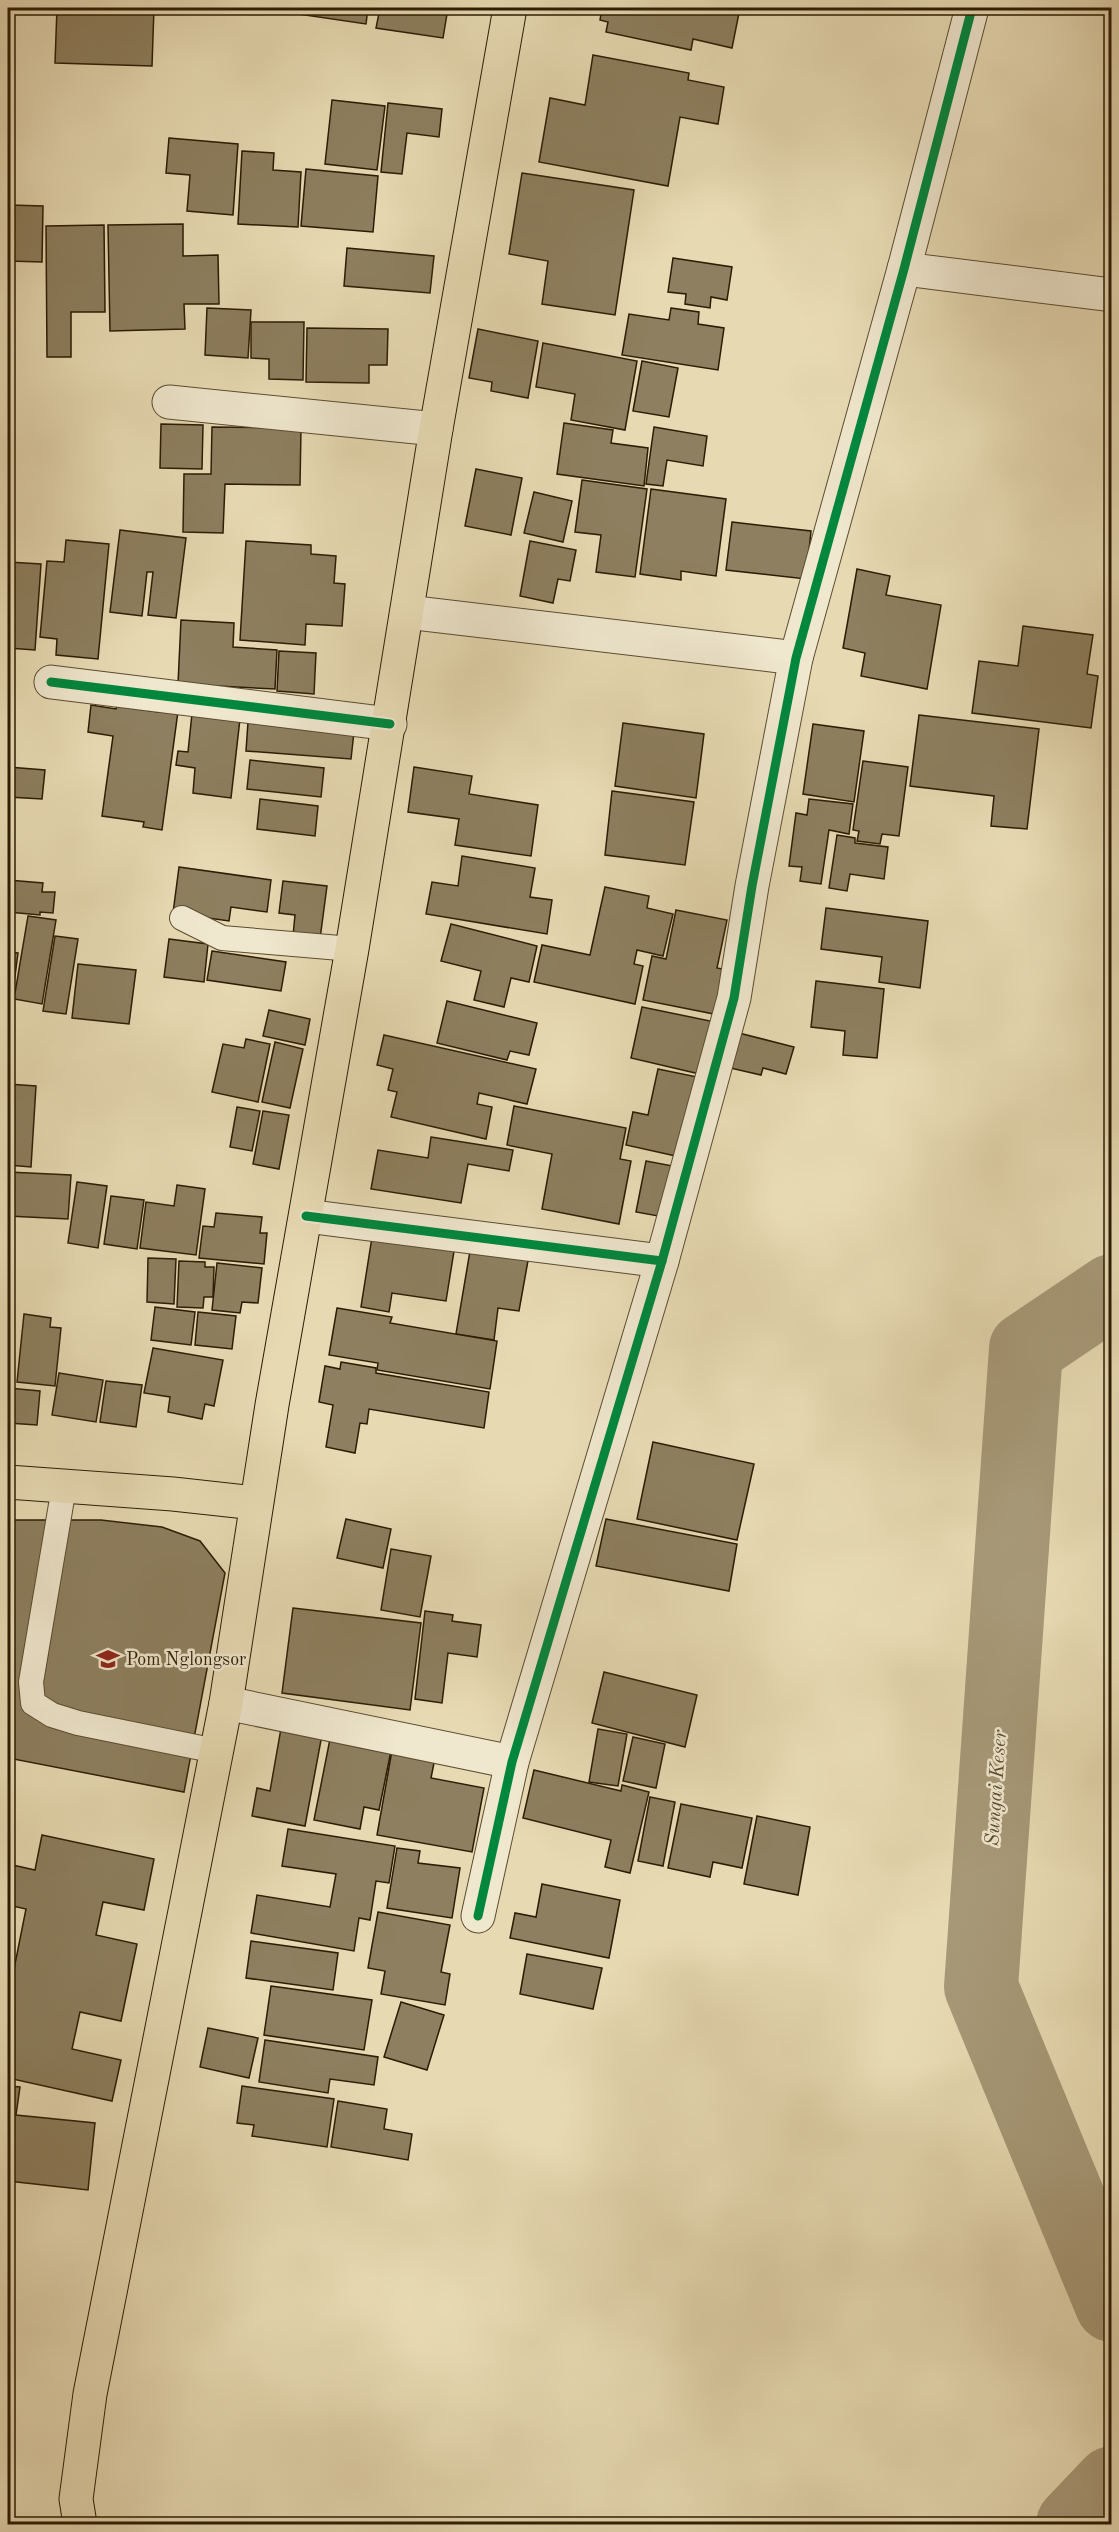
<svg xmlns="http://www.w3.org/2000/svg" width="1119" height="2532" viewBox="0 0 1119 2532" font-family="'Old Standard TT',serif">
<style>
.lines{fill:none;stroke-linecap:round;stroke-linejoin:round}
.river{stroke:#a79978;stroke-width:74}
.building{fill:#8d7f5f;stroke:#2c1c05;stroke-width:1.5}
.service-casing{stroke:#5b4c30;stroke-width:26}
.minor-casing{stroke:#5b4c30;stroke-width:35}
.trunk-casing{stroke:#2c1c05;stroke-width:35}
.service{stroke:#efe7ce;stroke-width:24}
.minor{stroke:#efe7ce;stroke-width:33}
.trunk{stroke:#e7dab3;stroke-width:33}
.cycleway-casing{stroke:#efe7ce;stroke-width:13}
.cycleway{stroke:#00873e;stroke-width:9}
.labels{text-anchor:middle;stroke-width:5;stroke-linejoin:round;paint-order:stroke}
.poi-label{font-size:18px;fill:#2c1c05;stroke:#efe7ce;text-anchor:start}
.water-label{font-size:20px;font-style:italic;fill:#5d4e33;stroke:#efe7ce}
</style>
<rect width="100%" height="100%" fill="#e7dab3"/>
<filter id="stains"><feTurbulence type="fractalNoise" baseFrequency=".00333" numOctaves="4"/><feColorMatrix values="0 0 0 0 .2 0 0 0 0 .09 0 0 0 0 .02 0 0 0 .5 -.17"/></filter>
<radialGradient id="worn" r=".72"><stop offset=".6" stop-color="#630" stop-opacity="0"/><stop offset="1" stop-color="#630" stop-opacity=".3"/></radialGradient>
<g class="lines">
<g class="river">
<path d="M1112,1291L1026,1349L981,1987L1112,2305"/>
<path d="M1073,2524L1112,2483"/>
</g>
</g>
<g class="building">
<path d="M57,8H154L152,66L55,63Z"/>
<path d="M285,8H368L366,24L284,12Z"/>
<path d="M380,8H448L443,38L376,28Z"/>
<path d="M602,8H740L732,48L693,39L691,50L606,32L608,22L600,20Z"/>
<path d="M593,55L689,73L688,80L724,87L718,124L680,117L668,186L539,162L550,98L585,105Z"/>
<path d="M332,100L385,106L377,170L325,164Z"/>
<path d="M388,103L442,109L439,137L407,133L402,174L381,172Z"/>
<path d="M169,138L238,144L233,215L187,211L190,175L166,173Z"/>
<path d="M242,151L274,153L273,170L301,172L298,227L238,224Z"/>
<path d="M306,169L378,176L373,232L301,226Z"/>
<path d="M522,173L634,190L615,315L542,304L548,261L509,254Z"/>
<path d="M8,205L43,206L42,262L8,261Z"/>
<path d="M183,224V256L218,255L219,304H184L185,329L110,331L108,225Z"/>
<path d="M104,225L105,312H71V357H47L46,226Z"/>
<path d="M347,248L434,256L430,293L344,286Z"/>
<path d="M673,258L732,267L727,300L711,297L710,308L685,304L686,294L668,292Z"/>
<path d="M207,308L251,310L248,358L205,355Z"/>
<path d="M671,308L699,312L698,324L724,328L718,370L622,355L629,314L669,320Z"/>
<path d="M251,322H304L303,380L269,379V359L251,358Z"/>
<path d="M307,328L388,329L387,365H369V383L306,382Z"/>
<path d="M478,329L538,341L528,398L491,391L492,382L469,378Z"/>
<path d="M543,343L637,361L625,430L571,420L575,394L536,387Z"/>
<path d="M642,361L678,368L669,417L633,411Z"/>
<path d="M564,423L613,430L611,443L648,448L644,486L557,474Z"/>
<path d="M161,424L203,425L202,469L160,468Z"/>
<path d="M212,427L301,428L300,485L225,484L223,533L183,532L184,474H211Z"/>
<path d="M654,427L707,436L703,466L667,460L663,486L646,484Z"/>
<path d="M476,469L522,478L511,535L465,526Z"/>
<path d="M582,480L647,489L635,577L596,572L601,535L575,532Z"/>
<path d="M651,489L726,499L716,576L681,571V580L640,574Z"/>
<path d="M534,492L572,501L563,542L524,533Z"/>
<path d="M732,522L811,531L806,579L726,570Z"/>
<path d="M120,530L186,538L176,618L148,615L153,572H147L142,616L110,612Z"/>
<path d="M66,540L109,544L98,659L56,655L57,639L40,637L47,561L64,562Z"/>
<path d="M246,541L311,545V554L336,556L334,583L345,584L342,626L306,624L305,645L240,640Z"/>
<path d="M530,541L576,550L570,581L558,579L553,603L520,596Z"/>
<path d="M8,562L41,564L35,650L8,648Z"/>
<path d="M857,569L890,576L886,595L941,605L927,689L861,676L865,653L843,648Z"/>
<path d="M181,620L234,623L233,647L277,650L275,689L178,684Z"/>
<path d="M1023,626L1093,635L1087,674L1098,676L1091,728L972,713L979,661L1018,666Z"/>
<path d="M279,651L316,653L314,694L277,691Z"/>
<path d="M160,702L179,704L162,830L143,827L144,822L102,816L113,736L88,732L91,705L116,709L117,706L158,712Z"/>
<path d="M193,704L241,710L231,798L193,793L195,768L176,765L178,751L188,752Z"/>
<path d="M919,715L1039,729L1027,829L991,826L994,796L910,786Z"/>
<path d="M248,722L354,732L351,759L246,751Z"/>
<path d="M623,723L704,734L696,798L615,786Z"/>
<path d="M813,724L864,731L854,802L803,794Z"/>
<path d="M250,760L324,768L321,797L247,789Z"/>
<path d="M863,761L908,767L899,836L882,834L880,844L857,841L859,831L853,830Z"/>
<path d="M8,767L45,770L42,799L8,797Z"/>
<path d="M414,767L472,776L469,794L538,805L531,856L455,845L459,819L408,812Z"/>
<path d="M612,791L694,802L685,865L605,855Z"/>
<path d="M260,799L318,806L315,836L257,829Z"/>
<path d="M809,799L853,804L849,834L829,830L821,884L800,881L802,867L789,866L796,813L807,815Z"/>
<path d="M837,835L855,838V843L888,847L884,879L850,874L847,891L829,888Z"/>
<path d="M462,856L535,868L530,897L552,900L547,934L426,914L432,882L458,886Z"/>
<path d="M179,867L271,880L267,912L231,907L229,921L173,913Z"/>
<path d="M8,880L43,883L42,892H55L53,913L40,912V915L8,912Z"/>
<path d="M283,881L327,886L320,939L293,936L295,915L279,913Z"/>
<path d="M605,887L649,896L647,908L673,914L663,956L637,950L634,964L643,966L635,1004L534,982L542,945L590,955Z"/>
<path d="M826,908L928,921L920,988L879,982L882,957L821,949Z"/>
<path d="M676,910L727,920L717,968L728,970L719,1015L643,1000L652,956L666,959Z"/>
<path d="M28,916L56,920L42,1004L14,999Z"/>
<path d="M451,924L537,946L529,982L511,978L504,1007L474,1000L481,971L441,961Z"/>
<path d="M55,936L78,939L66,1014L43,1011Z"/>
<path d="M169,939L208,944L204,982L164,977Z"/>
<path d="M212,951L286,962L281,991L207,980Z"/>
<path d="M8,952L18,953L12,999L8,998Z"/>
<path d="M78,964L136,970L129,1024L72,1018Z"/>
<path d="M816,981L884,989L877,1058L843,1055L845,1031L811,1027Z"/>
<path d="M447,1001L537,1023L529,1055L510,1051L507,1060L437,1043Z"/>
<path d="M642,1007L715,1022L704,1075L631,1058Z"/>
<path d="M269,1010L310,1019L305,1045L263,1036Z"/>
<path d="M735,1032L794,1047L786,1074L763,1068L761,1075L726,1067Z"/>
<path d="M384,1035L536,1069L527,1104L479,1093L477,1104L492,1107L486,1139L391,1117L397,1092L388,1090L393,1069L377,1065Z"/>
<path d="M246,1039L270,1044L258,1102L212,1092L223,1044L244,1048Z"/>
<path d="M275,1042L303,1049L290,1108L262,1102Z"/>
<path d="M658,1069L702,1078L685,1158L626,1145L633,1112L648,1115Z"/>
<path d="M8,1084L36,1086L31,1167L8,1165Z"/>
<path d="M514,1106L626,1128L620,1159L631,1161L619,1224L542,1209L552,1154L507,1145Z"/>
<path d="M237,1107L260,1111L252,1151L230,1147Z"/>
<path d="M263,1111L289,1115L279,1169L253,1164Z"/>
<path d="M431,1137L513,1150L509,1171L468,1164L461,1203L371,1189L378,1150L428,1158Z"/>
<path d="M646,1161L678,1167L669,1218L636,1212Z"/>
<path d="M8,1172L71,1175L68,1219L8,1216Z"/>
<path d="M77,1182L107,1186L98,1248L68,1243Z"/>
<path d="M177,1185L205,1189L196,1255L140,1248L146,1202L174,1206Z"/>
<path d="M111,1196L144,1200L137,1249L104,1244Z"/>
<path d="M216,1213L262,1217L260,1233H267L264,1264L199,1258L203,1226L214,1227Z"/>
<path d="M372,1237L454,1251L446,1301L392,1293L389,1312L361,1307Z"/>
<path d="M471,1245L529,1255L519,1311L498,1308L494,1340L456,1334Z"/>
<path d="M148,1258L176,1259L174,1304L147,1302Z"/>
<path d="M179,1261L205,1262V1267H214L213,1297H204L203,1308L177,1307Z"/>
<path d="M217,1263L262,1268L258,1303L242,1302L240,1313L212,1310Z"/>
<path d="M155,1307L195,1312L191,1345L151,1340Z"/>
<path d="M337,1308L392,1317L390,1323L497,1341L490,1389L377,1370L378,1363L329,1355Z"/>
<path d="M198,1312L236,1316L232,1349L195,1345Z"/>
<path d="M24,1314L51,1318L50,1327L61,1328L55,1386L17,1382Z"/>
<path d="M153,1348L223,1360L214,1406L205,1404L202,1419L168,1412L170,1397L144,1393Z"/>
<path d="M341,1362L376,1368V1373L489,1392L484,1428L369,1409L367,1424L360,1423L355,1453L326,1447L333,1405L319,1402L325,1366L340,1369Z"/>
<path d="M59,1373L103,1380L96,1422L52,1415Z"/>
<path d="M106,1381L142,1385L136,1427L100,1422Z"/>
<path d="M8,1388L40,1391L37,1425L8,1423Z"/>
<path d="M653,1442L754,1464L737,1540L637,1519Z"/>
<path d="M346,1519L391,1529L383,1568L337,1558Z"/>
<path d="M606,1519L737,1544L729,1591L596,1566Z"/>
<path d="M8,1520H101L162,1527L200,1541L225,1573L184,1792L8,1758Z"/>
<path d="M391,1549L431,1556L420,1617L381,1610Z"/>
<path d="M293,1608L421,1623L410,1710L282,1693Z"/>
<path d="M425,1611L453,1615L452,1621L481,1625L477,1657L448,1653L442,1703L415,1699Z"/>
<path d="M604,1672L697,1695L685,1747L592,1723Z"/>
<path d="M283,1717L324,1724L305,1826L252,1816L257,1788L270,1791Z"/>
<path d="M598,1729L627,1734L618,1786L589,1782Z"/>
<path d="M331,1734L392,1746L379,1810L364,1807L360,1829L314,1820Z"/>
<path d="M633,1737L665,1744L656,1788L623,1781Z"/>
<path d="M393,1745L436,1753L431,1778L484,1788L472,1852L377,1835Z"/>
<path d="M534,1770L621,1791L622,1785L649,1792L630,1873L605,1867L611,1840L523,1818Z"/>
<path d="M650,1797L675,1802L663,1866L638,1861Z"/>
<path d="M681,1804L752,1818L742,1868L713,1862L710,1877L668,1868Z"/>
<path d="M757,1816L810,1827L798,1895L744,1884Z"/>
<path d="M288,1829L395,1846L389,1883L376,1881L370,1920L359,1918L354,1951L251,1933L257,1895L330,1907L336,1874L282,1866Z"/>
<path d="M42,1835L154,1859L144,1910L103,1902L96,1935L137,1944L121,2021L80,2012L72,2049L121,2060L112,2101L8,2078V1999L26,1909L8,1905V1864L35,1870Z"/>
<path d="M397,1848L420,1851L418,1863L460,1868L452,1918L387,1908Z"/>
<path d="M542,1884L620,1900L609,1958L510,1938L515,1913L536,1917Z"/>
<path d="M378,1912L450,1925L441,1972L450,1974L445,2005L381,1994L385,1971L368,1968Z"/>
<path d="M251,1941L338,1953L333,1990L246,1978Z"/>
<path d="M527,1954L602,1968L593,2009L520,1994Z"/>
<path d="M271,1986L372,2000L364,2050L264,2035Z"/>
<path d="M401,2002L444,2015L427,2070L384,2057Z"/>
<path d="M208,2028L258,2038L249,2078L200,2067Z"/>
<path d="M265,2040L378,2057L374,2085L330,2079L328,2093L259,2082Z"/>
<path d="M8,2086L20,2087L16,2115L95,2123L88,2190L8,2181Z"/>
<path d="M242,2086L334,2099L327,2147L252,2136L254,2125L237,2123Z"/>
<path d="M338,2101L387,2109L384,2129L412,2134L408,2160L331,2147Z"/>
</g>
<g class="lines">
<g class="service-casing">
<g id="service">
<path d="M182,918L222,938L352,949"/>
<path d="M64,1487L31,1682L33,1703L52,1715L78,1723L216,1751"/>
</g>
</g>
<g class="minor-casing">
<g id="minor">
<path d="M904,269L1112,295"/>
<path d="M169,402L436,429"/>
<path d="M407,612L796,658"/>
<path d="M51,682L390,724"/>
<path d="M306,1216L662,1261L734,998L752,886L796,658L904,269L972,8"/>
<path d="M226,1703L512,1762"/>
<path d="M478,1916L512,1762L662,1261"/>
</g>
</g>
<g class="trunk-casing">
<g id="trunk">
<path d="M8,1482L173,1494L256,1503"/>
<path d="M80,2524L76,2499L90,2394L226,1703L272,1405L352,949L436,429L510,8"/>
</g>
</g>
<use href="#service" class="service"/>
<use href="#minor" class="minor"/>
<use href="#trunk" class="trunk"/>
<g class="cycleway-casing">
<g id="cycleway">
<path d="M51,682L390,724"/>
<path d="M306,1216L662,1261L734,998L752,886L796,658L904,269L972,8"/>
<path d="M478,1916L512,1762L662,1261"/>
</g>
</g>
<use href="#cycleway" class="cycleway"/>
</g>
<defs>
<g id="school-bare" transform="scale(1.8)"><path d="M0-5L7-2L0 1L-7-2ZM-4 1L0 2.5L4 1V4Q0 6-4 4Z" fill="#8f2418" stroke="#efe7ce" stroke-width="2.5" paint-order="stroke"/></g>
</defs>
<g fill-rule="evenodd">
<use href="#school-bare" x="108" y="1659"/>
</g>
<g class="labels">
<g class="poi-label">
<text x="126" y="1665">Pom Nglongsor</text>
</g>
<g class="water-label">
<text transform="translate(995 1788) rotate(-86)" y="7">Sungai Keser</text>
</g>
</g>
<rect width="1119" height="2532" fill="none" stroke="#e7dab3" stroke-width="30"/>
<rect x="9" y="9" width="1101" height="2514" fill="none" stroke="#2c1c05" stroke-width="3"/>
<rect x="15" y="15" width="1089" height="2502" fill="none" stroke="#2c1c05" stroke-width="1.5"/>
<rect width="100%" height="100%" filter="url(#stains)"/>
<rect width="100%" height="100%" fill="url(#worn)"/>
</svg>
